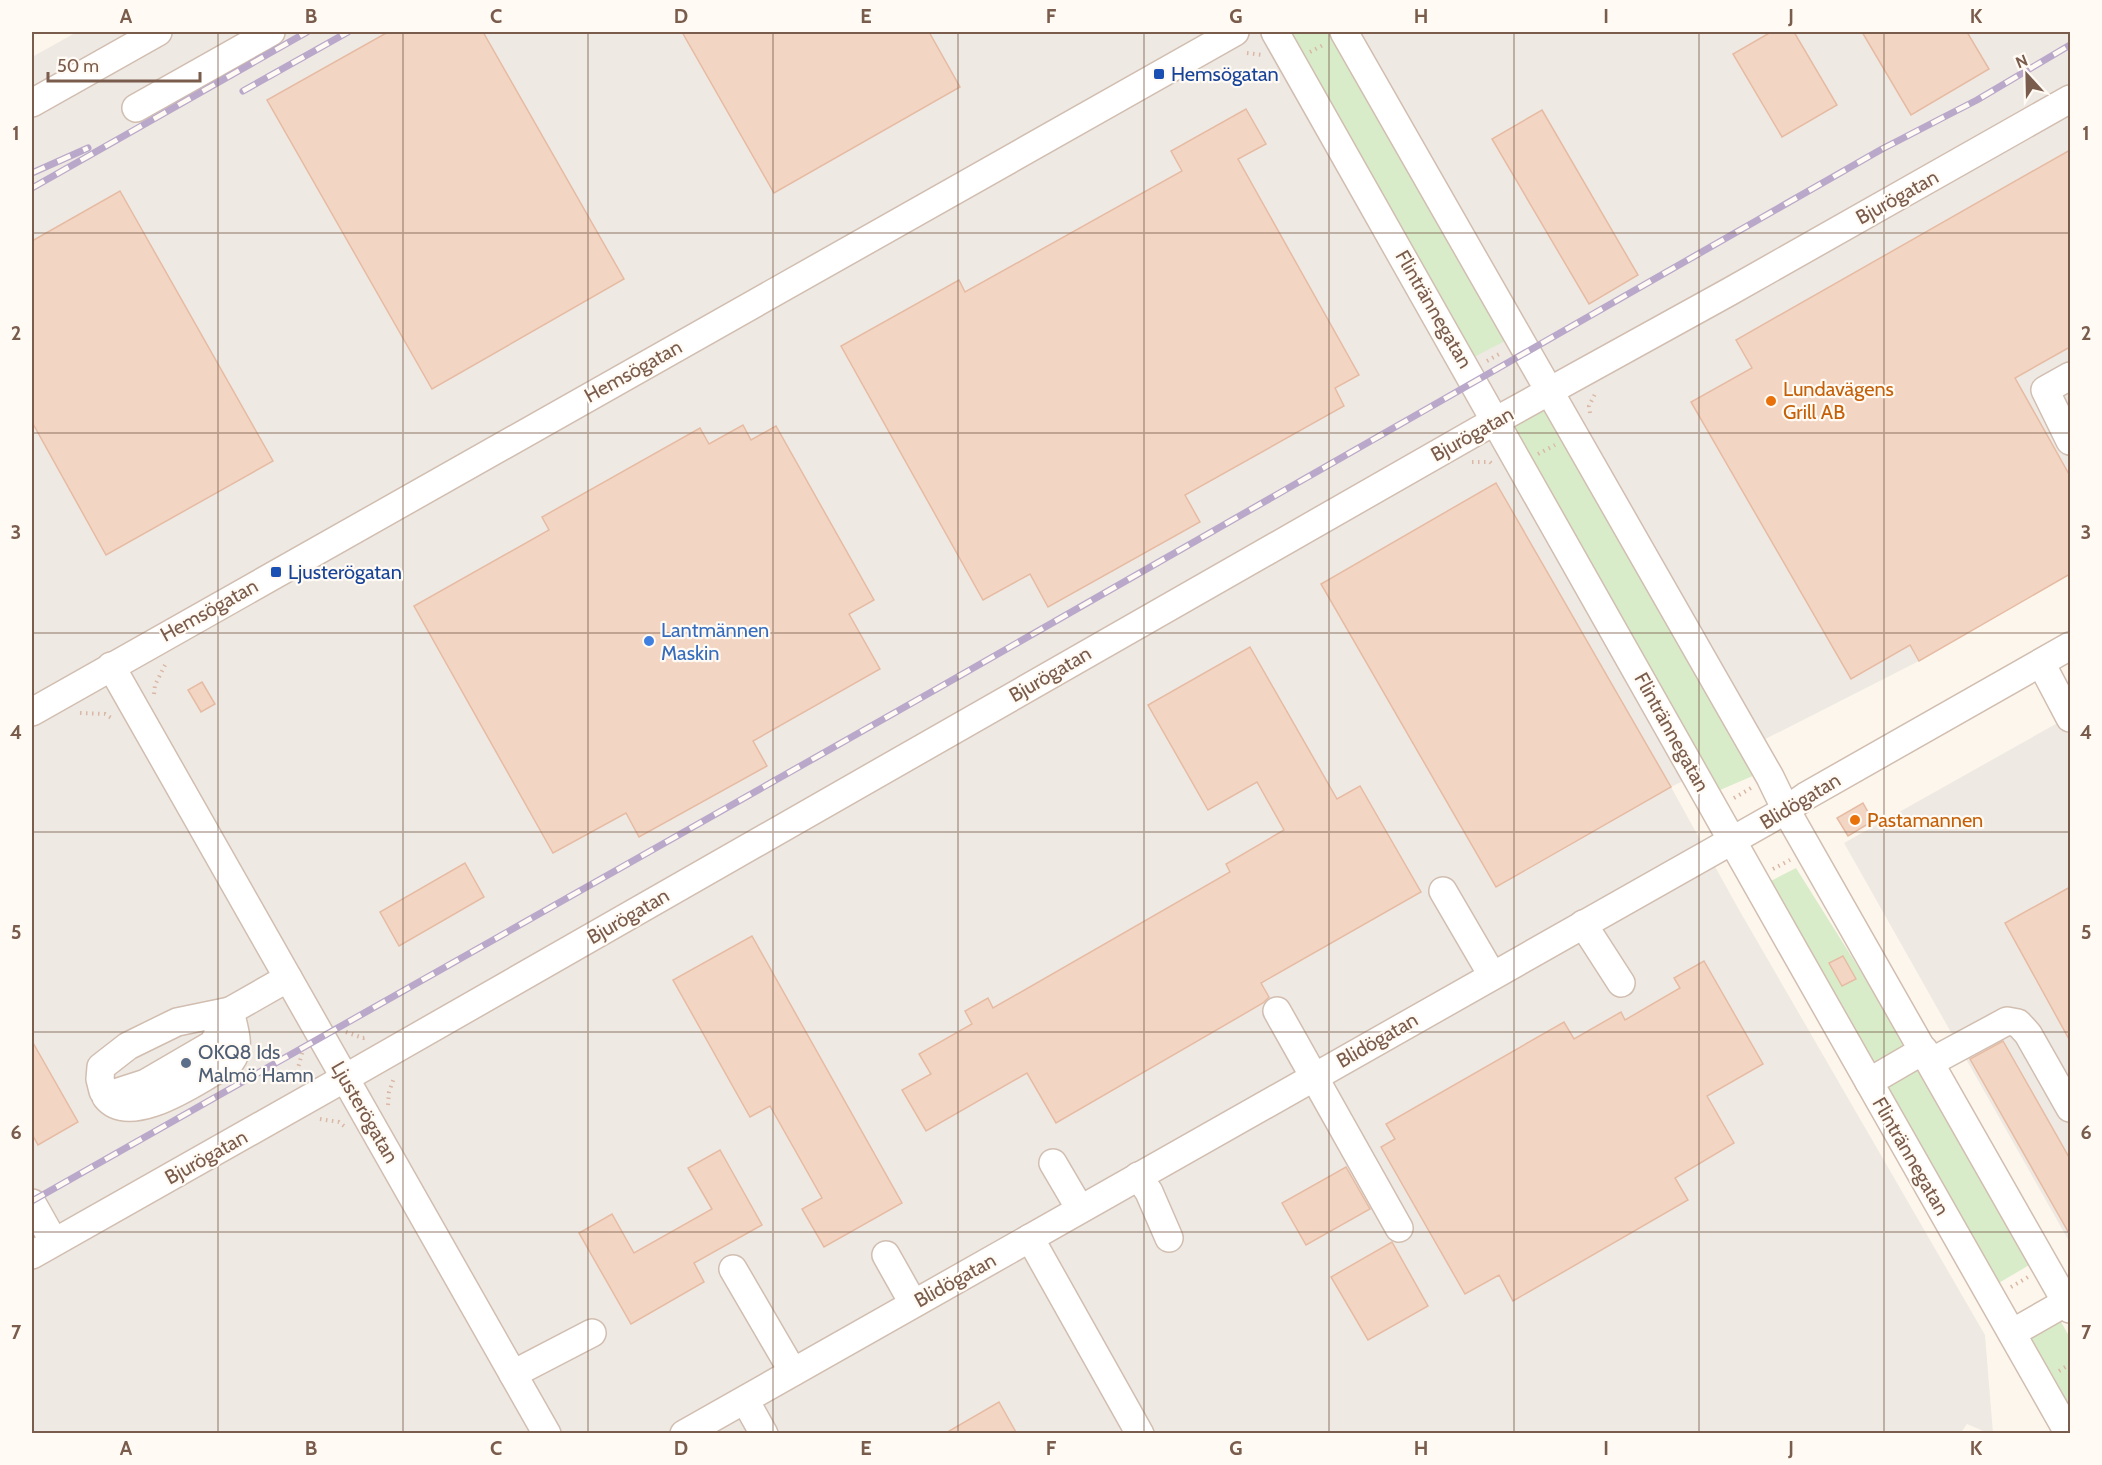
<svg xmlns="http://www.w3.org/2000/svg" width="2102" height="1465" viewBox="0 0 2102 1465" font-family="Cabin,sans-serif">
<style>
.industrial{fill:#efe9e4}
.green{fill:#d8ecc9}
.building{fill:#f3d5c3;stroke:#e6bba3;stroke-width:1.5}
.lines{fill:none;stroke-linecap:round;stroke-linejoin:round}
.minor-casing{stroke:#d1beb0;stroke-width:30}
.path{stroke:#d9b8a5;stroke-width:4;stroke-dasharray:1.5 4.5;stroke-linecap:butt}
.minor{stroke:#fff;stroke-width:27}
.rail-casing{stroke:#b9a8c9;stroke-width:7}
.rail{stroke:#fffaf3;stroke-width:4.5;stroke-dasharray:14;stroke-linecap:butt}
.grid{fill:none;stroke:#7a5c4d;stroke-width:1.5;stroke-opacity:0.55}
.transit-dot{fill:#1a4fb4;stroke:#fffaf3;stroke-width:2}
.food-dot{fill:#e8710a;stroke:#fffaf3;stroke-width:2}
.shop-dot{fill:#3f7fe0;stroke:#fffaf3;stroke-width:2}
.service-dot{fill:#5c6f8a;stroke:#fffaf3;stroke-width:2}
.labels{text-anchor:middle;stroke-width:4.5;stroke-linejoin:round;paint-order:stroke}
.transit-label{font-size:20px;fill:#164399;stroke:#fffaf3;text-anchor:start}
.street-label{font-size:20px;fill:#7a5c4d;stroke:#fffaf3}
.food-label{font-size:20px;fill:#c56008;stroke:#fffaf3;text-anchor:start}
.shop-label{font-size:20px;fill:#366cbe;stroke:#fffaf3;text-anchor:start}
.service-label{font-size:20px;fill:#4e5e75;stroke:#fffaf3;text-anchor:start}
.neatline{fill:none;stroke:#7a5c4d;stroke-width:2}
.grid-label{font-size:20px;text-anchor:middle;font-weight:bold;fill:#7a5c4d}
</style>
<rect width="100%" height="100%" fill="#fdf6ec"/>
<g class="industrial">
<path d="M77,32H2070V574L1919,661L1671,787L1738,908L1985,1335L1993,1433H1988L1967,1424L1960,1434L32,1433V57Z"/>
<path d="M2070,716V1243L1844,843Z"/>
</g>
<g class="green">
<path d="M1287,32H1328L1507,340L1474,357Z"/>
<path d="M1544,405L1755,775L1720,790L1509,424Z"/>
<path d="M1796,868L1909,1048L1874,1069L1769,882Z"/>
<path d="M1918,1065L2031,1264L1997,1284L1882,1086Z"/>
<path d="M2060,1320L2070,1338V1412L2028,1336Z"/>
</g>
<g class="building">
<path d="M388,32H483L624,279L432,389L267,100Z"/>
<path d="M682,32H929L960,87L774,193Z"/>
<path d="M1771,32H1794L1837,105L1782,137L1733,54Z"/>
<path d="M1862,32H1967L1989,69L1911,115Z"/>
<path d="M1246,109L1266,144L1238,159L1359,375L1335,388L1344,406L1185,495L1200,522L1048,607L1030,574L983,600L841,346L959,280L965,292L1182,171L1171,151Z"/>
<path d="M1542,110L1638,275L1589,304L1492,139Z"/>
<path d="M2070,150V347L2015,378L2070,476V574L1919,661L1910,645L1851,679L1691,402L1752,368L1736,340Z"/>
<path d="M120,191L273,461L106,555L32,422V241Z"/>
<path d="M743,425L751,440L776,426L874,600L849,614L880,669L753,741L767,766L639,837L626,813L553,853L414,606L549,530L542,517L700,428L709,444Z"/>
<path d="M1496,483L1671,787L1496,887L1321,584Z"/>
<path d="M1250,647L1337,799L1360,786L1421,892L1261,983L1269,997L1263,1003L1056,1123L1027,1073L926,1131L902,1090L931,1074L919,1054L972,1024L965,1011L988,998L993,1008L1230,872L1226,864L1284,830L1257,782L1208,810L1148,705Z"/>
<path d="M202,682L215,704L201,712L188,690Z"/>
<path d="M1863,803L1873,821L1848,836L1837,818Z"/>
<path d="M465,863L484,897L399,946L380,912Z"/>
<path d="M2070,887V1041L2005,923Z"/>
<path d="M752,936L902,1203L824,1247L802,1209L822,1198L770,1106L750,1117L673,980Z"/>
<path d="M1843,956L1856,979L1842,986L1829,963Z"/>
<path d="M1704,961L1763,1064L1707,1096L1734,1143L1675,1178L1688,1200L1513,1301L1499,1275L1465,1294L1381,1147L1395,1139L1386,1124L1564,1022L1574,1039L1621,1012L1625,1020L1680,988L1674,978Z"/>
<path d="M32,1041L78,1122L38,1145L32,1134Z"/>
<path d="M2003,1041L2070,1159V1235L1970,1059Z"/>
<path d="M720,1150L762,1225L694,1263L704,1282L631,1324L579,1233L612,1214L634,1253L712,1209L688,1168Z"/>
<path d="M1346,1167L1370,1209L1306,1245L1282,1203Z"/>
<path d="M1392,1242L1428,1306L1368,1340L1331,1277Z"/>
<path d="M999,1402L1017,1434H944Z"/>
</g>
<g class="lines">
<g class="minor-casing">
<g id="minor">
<path d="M1275,32C1541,498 1802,968 2069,1434"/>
<path d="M1344,32L1770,777L1786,810L2070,1309"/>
<path d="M32,103L158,32"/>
<path d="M136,108L271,32"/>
<path d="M2070,376L2045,390L2070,441"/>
<path d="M2041,663L2070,718"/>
<path d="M111,666L547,1434"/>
<path d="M32,712L1235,32"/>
<path d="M1443,891L1492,975"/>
<path d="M1583,924L1621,983"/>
<path d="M230,1011L213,1044L146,1083L112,1094L103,1091L100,1079L101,1067L128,1046L177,1022L230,1011L288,978"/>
<path d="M1277,1011L1399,1228"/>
<path d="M1931,1062L2007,1021L2018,1023L2028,1034L2070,1108"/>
<path d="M1869,1082L1924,1050"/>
<path d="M106,1097C128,1125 186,1088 208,1075C214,1071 227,1067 231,1061C242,1047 233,1026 230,1011"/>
<path d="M1053,1163L1080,1209"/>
<path d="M1138,1176L1149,1192L1169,1238"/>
<path d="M32,1203L54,1242"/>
<path d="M1030,1238L1140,1434"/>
<path d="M32,1255L345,1078L1479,430L1729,292L2070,99"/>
<path d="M886,1255L913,1303"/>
<path d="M733,1269L793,1372"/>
<path d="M2012,1333L2070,1300"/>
<path d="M513,1374L592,1333"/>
<path d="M745,1400L764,1434"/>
<path d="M684,1434L1786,810L1806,796L2070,646"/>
</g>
</g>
<g class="path">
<path d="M1310,52L1325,44"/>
<path d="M1247,53L1263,55"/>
<path d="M1487,361L1501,353"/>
<path d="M1590,413L1589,406L1596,392"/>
<path d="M1538,454L1555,445"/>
<path d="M1472,462H1490L1493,465"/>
<path d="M154,694L155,685L165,665"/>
<path d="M80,713L105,714L113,719"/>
<path d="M1734,798L1751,788"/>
<path d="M1773,869L1790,860"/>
<path d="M346,1032L363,1038L368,1037"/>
<path d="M290,1081L296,1075L303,1050"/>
<path d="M388,1105L389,1092L394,1078"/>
<path d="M320,1119L339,1122L344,1126"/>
<path d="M2011,1287L2028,1277"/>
<path d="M2059,1371L2070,1364"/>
</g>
<use href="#minor" class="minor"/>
<g class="rail-casing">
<g id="rail">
<path d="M243,91L348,32"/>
<path d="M32,173L88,148"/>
<path d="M32,188L307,32"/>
<path d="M32,1201L933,691L1882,149L1977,100L2070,45"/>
</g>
</g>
<use href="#rail" class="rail"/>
</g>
<path class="grid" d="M218,32V1434M403,32V1434M588,32V1434M773,32V1434M958,32V1434M1144,32V1434M1329,32V1434M1514,32V1434M1699,32V1434M1884,32V1434M32,233H2070M32,433H2070M32,633H2070M32,832H2070M32,1032H2070M32,1232H2070"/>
<g class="transit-dot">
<rect x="1153" y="68" width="12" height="12" rx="3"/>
<rect x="270" y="566" width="12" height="12" rx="3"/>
</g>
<g class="food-dot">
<circle cx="1771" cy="401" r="6"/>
<circle cx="1855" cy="820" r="6"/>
</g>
<circle class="shop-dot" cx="649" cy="641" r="6"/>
<circle class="service-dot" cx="186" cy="1063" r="6"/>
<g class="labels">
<g class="transit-label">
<text x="1171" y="81">Hemsögatan</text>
<text x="288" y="579">Ljusterögatan</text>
</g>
<g class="street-label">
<text transform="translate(1897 197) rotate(-29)" y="7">Bjurögatan</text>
<text transform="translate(1434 309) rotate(60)" y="7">Flintrännegatan</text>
<text transform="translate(633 371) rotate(-29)" y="7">Hemsögatan</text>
<text transform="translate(1472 434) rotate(-29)" y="7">Bjurögatan</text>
<text transform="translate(209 610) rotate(-29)" y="7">Hemsögatan</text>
<text transform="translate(1050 674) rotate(-30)" y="7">Bjurögatan</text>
<text transform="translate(1672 732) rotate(61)" y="7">Flintrännegatan</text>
<text transform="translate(1800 801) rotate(-31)" y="7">Blidögatan</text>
<text transform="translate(628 916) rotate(-30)" y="7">Bjurögatan</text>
<text transform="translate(1377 1040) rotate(-30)" y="7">Blidögatan</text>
<text transform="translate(365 1112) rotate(60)" y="7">Ljusterögatan</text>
<text transform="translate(1911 1156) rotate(60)" y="7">Flintrännegatan</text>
<text transform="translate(206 1157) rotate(-29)" y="7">Bjurögatan</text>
<text transform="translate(955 1280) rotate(-29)" y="7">Blidögatan</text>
</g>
<g class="food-label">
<text x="1783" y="396">Lundavägens<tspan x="1783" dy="23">Grill AB</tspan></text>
<text x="1867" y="827">Pastamannen</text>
</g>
<g class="shop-label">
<text x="661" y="637">Lantmännen<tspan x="661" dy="23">Maskin</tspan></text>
</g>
<g class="service-label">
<text x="198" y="1059">OKQ8 Ids<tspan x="198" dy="23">Malmö Hamn</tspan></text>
</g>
</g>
<rect width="2102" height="1465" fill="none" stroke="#fffaf3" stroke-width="66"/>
<g transform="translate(2027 75) rotate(338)" stroke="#fffaf3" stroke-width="4.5" paint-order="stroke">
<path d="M0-4.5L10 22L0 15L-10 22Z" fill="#7a5c4d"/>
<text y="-9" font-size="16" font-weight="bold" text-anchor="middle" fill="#7a5c4d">N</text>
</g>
<path d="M48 72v9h152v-9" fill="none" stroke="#7a5c4d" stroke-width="3"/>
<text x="57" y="72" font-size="18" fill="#7a5c4d" stroke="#fffaf3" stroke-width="4.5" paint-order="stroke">50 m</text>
<rect x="33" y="33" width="2036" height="1399" class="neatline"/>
<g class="grid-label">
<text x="126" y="23">A</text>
<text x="311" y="23">B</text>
<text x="496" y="23">C</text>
<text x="681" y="23">D</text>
<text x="866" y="23">E</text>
<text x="1051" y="23">F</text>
<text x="1236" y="23">G</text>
<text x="1421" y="23">H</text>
<text x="1606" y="23">I</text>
<text x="1791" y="23">J</text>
<text x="1976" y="23">K</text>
<text x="16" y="140">1</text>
<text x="2086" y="140">1</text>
<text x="16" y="340">2</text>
<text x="2086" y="340">2</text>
<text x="16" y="539">3</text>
<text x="2086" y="539">3</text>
<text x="16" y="739">4</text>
<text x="2086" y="739">4</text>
<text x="16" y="939">5</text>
<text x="2086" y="939">5</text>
<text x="16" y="1139">6</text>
<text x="2086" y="1139">6</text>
<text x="16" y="1339">7</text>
<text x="2086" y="1339">7</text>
<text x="126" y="1455">A</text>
<text x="311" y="1455">B</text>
<text x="496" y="1455">C</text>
<text x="681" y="1455">D</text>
<text x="866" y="1455">E</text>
<text x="1051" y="1455">F</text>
<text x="1236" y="1455">G</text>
<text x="1421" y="1455">H</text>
<text x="1606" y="1455">I</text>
<text x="1791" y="1455">J</text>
<text x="1976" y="1455">K</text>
</g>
</svg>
